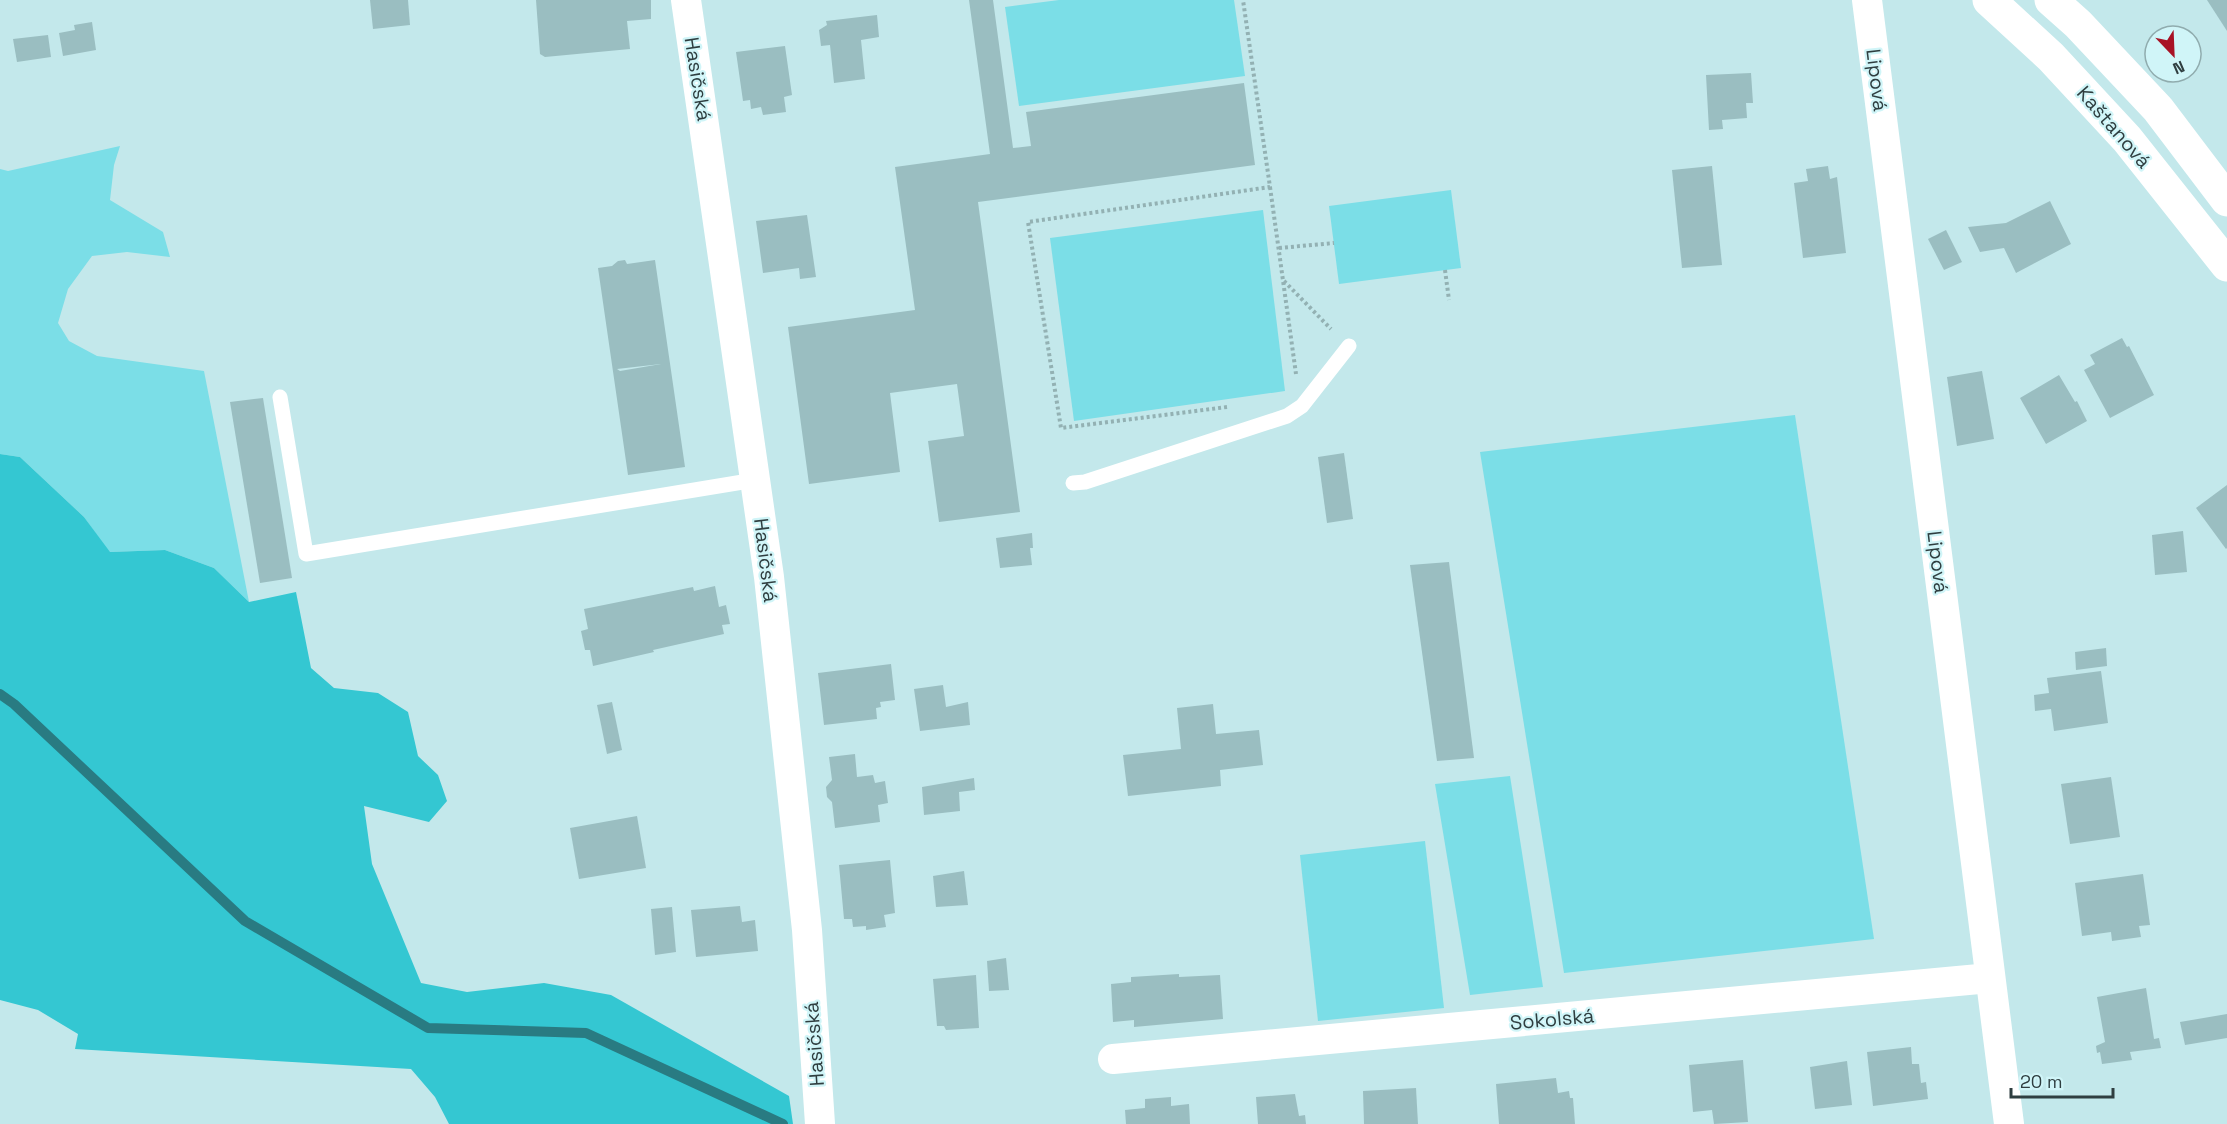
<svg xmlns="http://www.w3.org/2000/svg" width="2227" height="1124" viewBox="0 0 2227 1124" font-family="'Space Grotesk',sans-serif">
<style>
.green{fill:#7bdee7}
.forest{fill:#34c7d2}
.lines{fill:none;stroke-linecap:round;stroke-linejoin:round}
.stream{stroke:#297b82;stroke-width:10}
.building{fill:#9abec1;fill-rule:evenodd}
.path{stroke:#93b1b3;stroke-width:4;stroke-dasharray:3 3;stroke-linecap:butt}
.lane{stroke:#fff;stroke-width:15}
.street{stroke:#fff;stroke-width:30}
.secondary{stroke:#fff;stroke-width:33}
.labels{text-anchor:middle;stroke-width:4.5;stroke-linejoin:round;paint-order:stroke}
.street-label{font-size:20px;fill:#2f3e40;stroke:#d0f5f8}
</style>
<rect width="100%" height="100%" fill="#c3e8eb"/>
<g class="green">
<path d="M1059,0H1234L1245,76L1019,106L1005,7Z"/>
<path d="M120,146L114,165L110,200L163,232L170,257L127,252L92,256L68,289L58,323L69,341L97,356L204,371L249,602L214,568L165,550L109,552L84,517L20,457L0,454V169L8,171Z"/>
<path d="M1451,190L1461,268L1339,284L1329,206Z"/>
<path d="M1263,210L1285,391L1074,421L1050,238Z"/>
<path d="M1795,415L1874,939L1564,973L1480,452Z"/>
<path d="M1510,776L1543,987L1470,995L1435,784Z"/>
<path d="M1425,841L1444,1008L1318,1021L1300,855Z"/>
</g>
<path class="forest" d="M0,454L20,457L84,517L110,552L165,550L214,568L249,602L296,592L311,668L334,688L378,693L408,712L418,756L438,775L447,801L429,822L364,806L372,864L421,983L467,992L544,983L611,995L789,1096L793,1124H449L435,1097L411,1069L75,1049L78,1034L38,1010L0,1000Z"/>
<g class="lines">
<path class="stream" d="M0,694L14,704L245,921L428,1028L586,1033L783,1124"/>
</g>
<g class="building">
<path d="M370,0H408L410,25L373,29Z"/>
<path d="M536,0H651V19L627,21L630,49L545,57L540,54Z"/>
<path d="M969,0H993L1013,148L1031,146L1026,112L1244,83L1255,165L978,202L1020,512L939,522L928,441L964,436L957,384L890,393L900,472L809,484L788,327L915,310L895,167L990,154Z"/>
<path d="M2207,0H2227V31Z"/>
<path d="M877,15L879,37L861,40L865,79L834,83L830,45L821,46L819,30L827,25L826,21Z"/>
<path d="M92,22L96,50L63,56L59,33L75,30L74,25Z"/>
<path d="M48,35L51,57L17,62L13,39Z"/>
<path d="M785,46L792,95L784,97L786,112L763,115L761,107L751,109L750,100L743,101L736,52Z"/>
<path d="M1751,73L1753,103H1746L1747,118L1722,120L1723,129L1709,130L1706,75Z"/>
<path d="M1712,166L1722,265L1682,268L1672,170Z"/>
<path d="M1828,166L1830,179L1837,177L1846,253L1803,258L1794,183L1808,181L1806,169Z"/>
<path d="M2050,201L2071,244L2016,273L2004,248L1980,252L1968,227L2006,223Z"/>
<path d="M807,215L816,277L800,279L799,268L763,273L756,221Z"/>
<path d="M1946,230L1962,262L1944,270L1928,239Z"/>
<path d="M625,260L627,264L655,260L685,467L628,475L598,268L612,266L618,261ZM661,364L620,371L617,369Z"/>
<path d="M2122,338L2127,347L2129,346L2154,395L2110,418L2084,370L2095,364L2090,355Z"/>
<path d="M1982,371L1994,439L1957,446L1947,377Z"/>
<path d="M2059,375L2075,402L2077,401L2087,421L2046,444L2020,398Z"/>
<path d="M263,398L292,578L260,583L230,402Z"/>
<path d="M1344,453L1353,519L1327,523L1318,457Z"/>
<path d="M2227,485V548L2226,549L2196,508Z"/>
<path d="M2183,531L2187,572L2155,575L2152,535Z"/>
<path d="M1032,533L1033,548H1030L1032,565L1000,568L996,538Z"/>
<path d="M1449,562L1474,758L1437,761L1410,565Z"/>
<path d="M715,586L719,607L726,605L730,624L722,625L724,634L653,650L654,652L593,666L590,650H585L581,631L588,629L584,609L693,587L694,591Z"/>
<path d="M2106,648L2107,666L2076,670L2075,652Z"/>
<path d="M891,664L895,700L880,702L881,707L876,708L877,719L824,725L818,673Z"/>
<path d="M2101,671L2108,723L2054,731L2051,709L2035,711L2034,695L2049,693L2047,678Z"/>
<path d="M943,685L946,707L968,702L970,725L920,731L914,689Z"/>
<path d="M612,702L622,750L607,754L597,705Z"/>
<path d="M1213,704L1216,734L1259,730L1263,765L1220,770L1221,786L1128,796L1123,755L1181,749L1177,708Z"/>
<path d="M855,754L857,777L873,775L875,783L885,781L888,803L878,805L880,822L835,828L832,802L827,797L826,787L832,780L829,757Z"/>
<path d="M2111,777L2120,837L2070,844L2061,784Z"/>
<path d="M974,778L975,790L959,792L960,811L924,815L922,787Z"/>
<path d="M637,816L646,868L579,879L570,828Z"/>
<path d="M890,860L895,913L884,915L886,927L866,930V926L853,927L852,919H844L839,865Z"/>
<path d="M964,871L968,905L936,907L933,876Z"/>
<path d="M2143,874L2150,925L2139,926L2141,937L2112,941L2111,932L2082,936L2075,883Z"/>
<path d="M740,906L742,922L755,920L758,951L696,957L691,910Z"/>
<path d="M672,907L676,952L655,955L651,909Z"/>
<path d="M1006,958L1009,990L989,991L987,961Z"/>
<path d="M1179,974V977L1220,975L1223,1019L1134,1027V1020L1113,1022L1111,984L1131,982V977Z"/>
<path d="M976,975L979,1028L946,1030L944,1026H937L933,979Z"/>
<path d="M2146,988L2154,1039L2159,1038L2161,1048L2130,1052L2132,1060L2102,1064L2100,1052L2097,1053L2096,1046L2105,1042L2097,997Z"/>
<path d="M2227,1014V1038L2185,1045L2180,1022Z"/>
<path d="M1911,1047L1912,1064H1919L1921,1083L1926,1082L1928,1099L1873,1106L1867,1052Z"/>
<path d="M1743,1060L1748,1122L1714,1124L1712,1110L1693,1112L1689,1065Z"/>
<path d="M1847,1061L1852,1105L1815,1109L1810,1067Z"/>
<path d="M1556,1078L1558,1093L1569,1091L1570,1098H1573L1575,1124H1499L1496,1084Z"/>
<path d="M1416,1088L1418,1124H1364L1363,1091Z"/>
<path d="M1295,1094L1299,1116L1305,1115L1306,1124H1258L1256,1097Z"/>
<path d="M1171,1097V1106L1189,1104L1190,1124H1126L1125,1110L1145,1108V1099Z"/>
</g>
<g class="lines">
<g class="path">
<path d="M1270,187L1296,374"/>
<path d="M1279,248L1334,243"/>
<path d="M1445,270L1449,300"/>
<path d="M1284,281L1331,329"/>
<path d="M1227,407L1061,428L1028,222L1270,187L1243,0"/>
</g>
<g class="lane">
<path d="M280,397L306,554L755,480"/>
<path d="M1073,483L1085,482L1287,416L1302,406L1349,346"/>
</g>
<g class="street">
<path d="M686,0L769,577L807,930L820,1124"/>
<path d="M1867,0L2009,1124"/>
<path d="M1113,1059L1990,978"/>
</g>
<g class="secondary">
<path d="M1989,0L2051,57L2127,139L2227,265"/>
<path d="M2051,0L2078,24L2158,109L2227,200"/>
</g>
</g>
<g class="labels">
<g class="street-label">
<text transform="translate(698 79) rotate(81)" y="7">Hasičská</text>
<text transform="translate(1877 80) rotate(83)" y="7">Lipová</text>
<text transform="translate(2114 127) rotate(49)" y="7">Kaštanová</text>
<text transform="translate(766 560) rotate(83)" y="7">Hasičská</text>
<text transform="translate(1938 562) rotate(83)" y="7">Lipová</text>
<text transform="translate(1552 1019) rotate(-5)" y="7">Sokolská</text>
<text transform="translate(814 1044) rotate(-94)" y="7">Hasičská</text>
</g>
</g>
<g transform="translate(2173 54) rotate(157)"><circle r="28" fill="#d0f5f8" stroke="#90acae" stroke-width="1.5"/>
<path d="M0-4.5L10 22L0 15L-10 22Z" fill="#a81225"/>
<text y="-9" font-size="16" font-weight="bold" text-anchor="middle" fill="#2f3e40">N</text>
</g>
<path d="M2011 1088v9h102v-9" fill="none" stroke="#2f3e40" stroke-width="3"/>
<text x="2020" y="1088" font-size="18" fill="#2f3e40" stroke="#d0f5f8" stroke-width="4.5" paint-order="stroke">20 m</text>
</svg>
